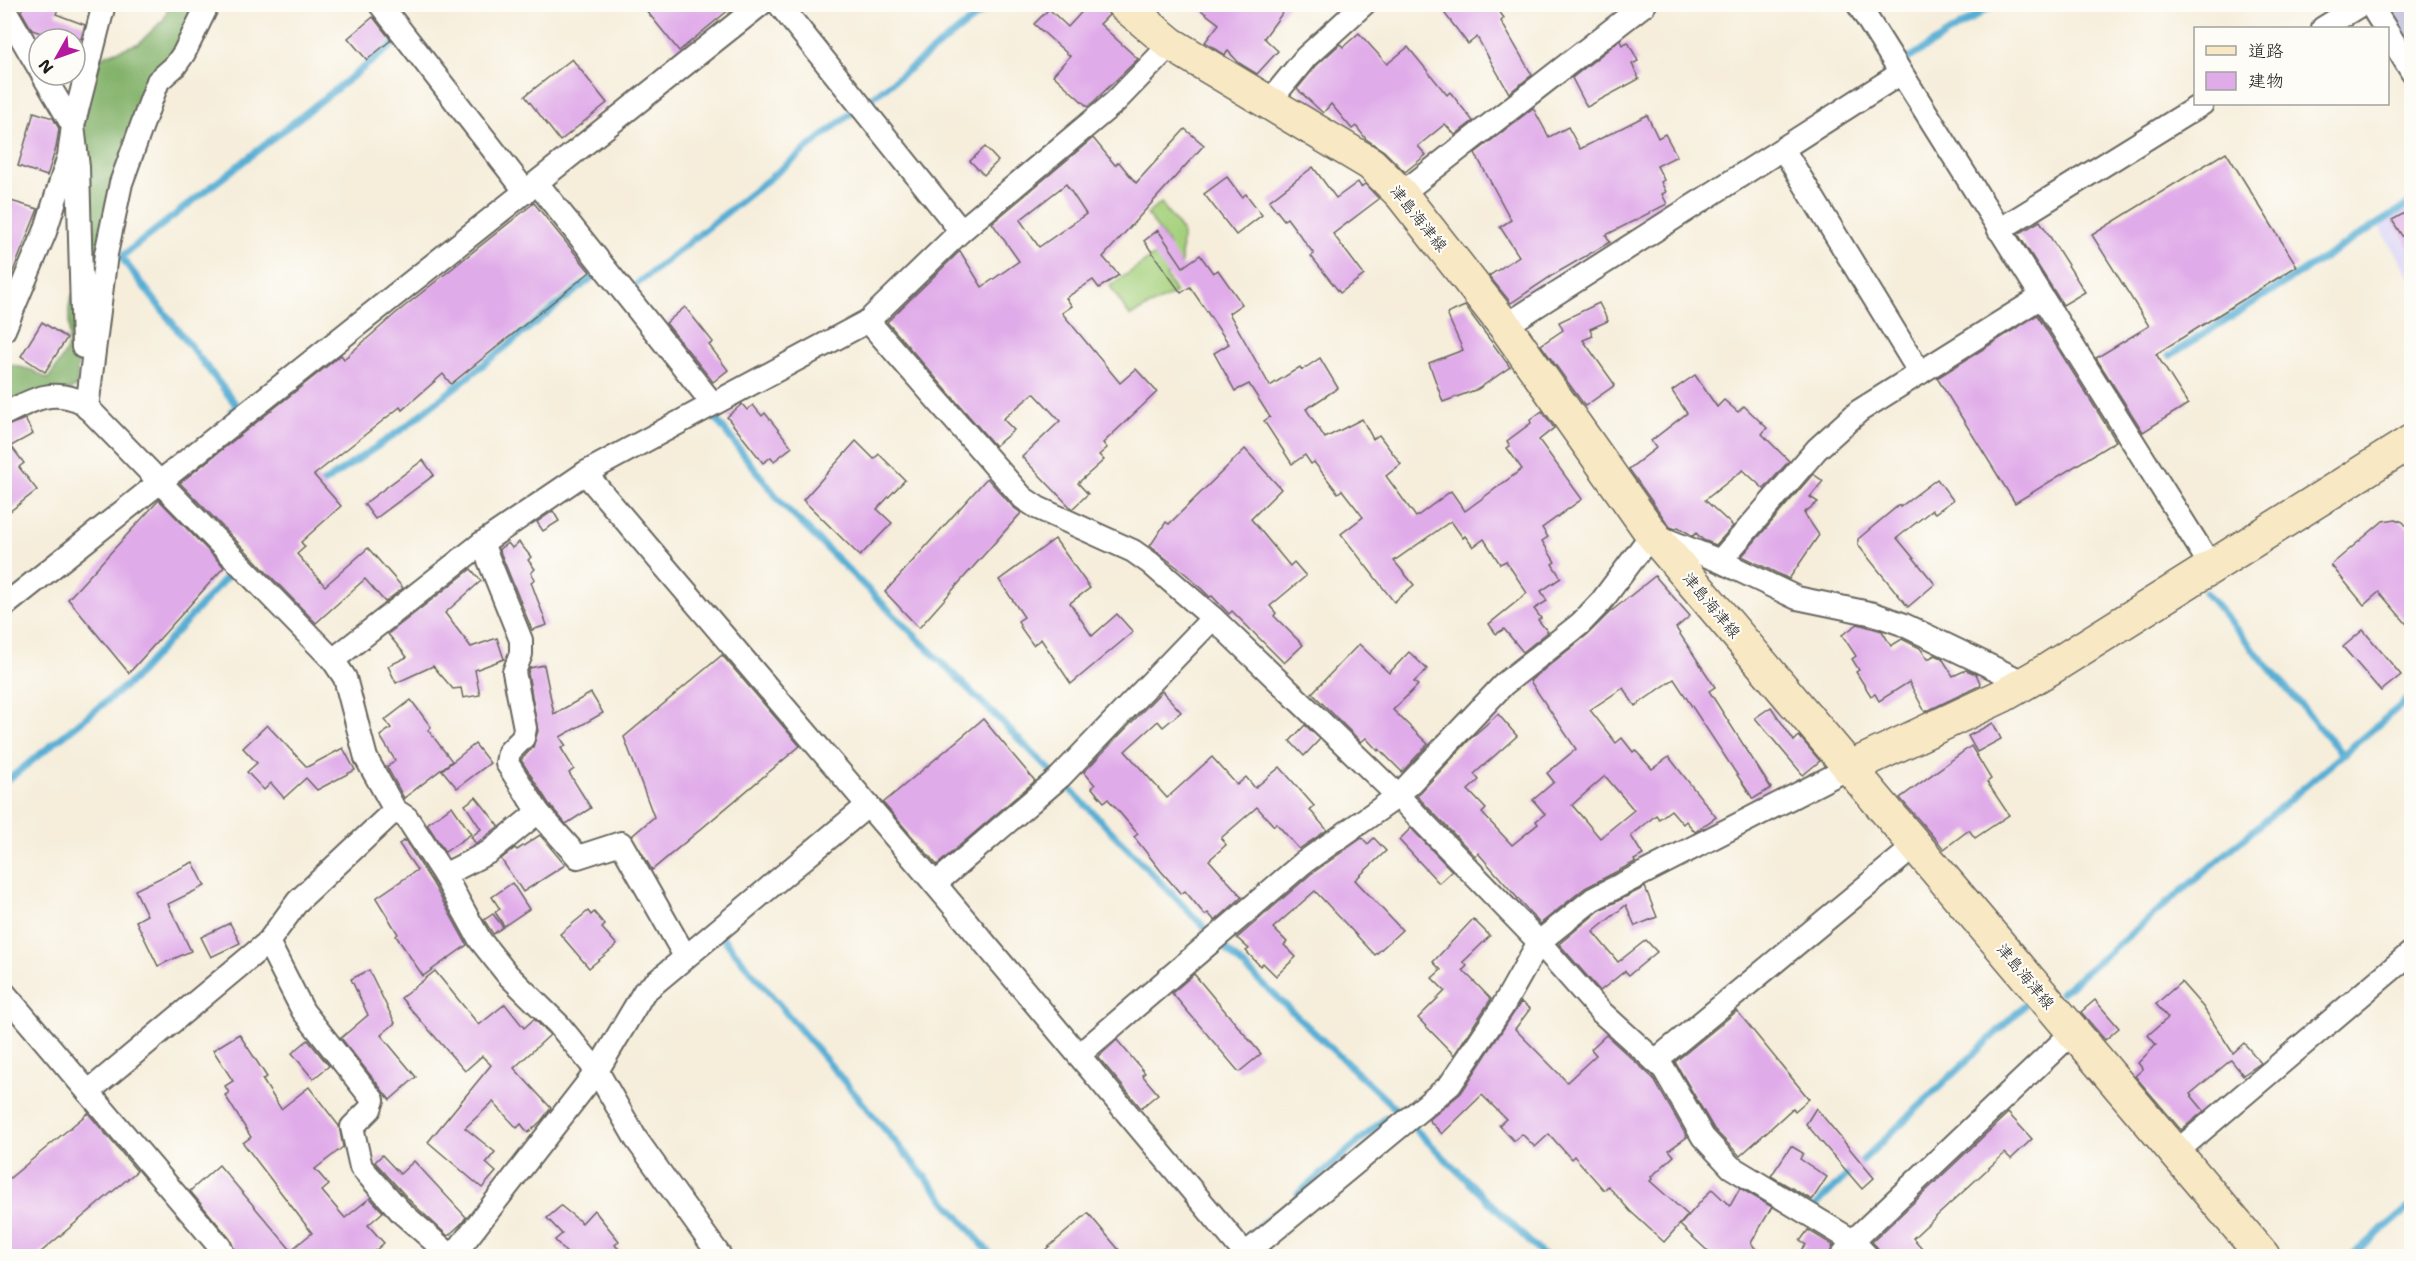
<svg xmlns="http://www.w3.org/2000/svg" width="2416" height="1261" viewBox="0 0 2416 1261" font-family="'Shantell Sans','Klee One',sans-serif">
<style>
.built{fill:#dcd6f6}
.industrial{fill:#c2c2dc}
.green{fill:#a5d17d;stroke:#60764c;stroke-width:1.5}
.forest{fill:#84b36c;stroke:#506844;stroke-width:1.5}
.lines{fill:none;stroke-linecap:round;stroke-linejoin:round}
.stream{stroke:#57aed4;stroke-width:7}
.building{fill:#e0abe9;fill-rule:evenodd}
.street-casing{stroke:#68665f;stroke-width:26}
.secondary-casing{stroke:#68665f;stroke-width:36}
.street{stroke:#fff;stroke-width:22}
.secondary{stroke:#f8e8c3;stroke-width:33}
.labels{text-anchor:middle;stroke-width:4.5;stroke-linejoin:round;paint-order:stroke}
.street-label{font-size:16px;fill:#1c1c1c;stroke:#fdfcf7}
</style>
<rect width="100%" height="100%" fill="#fdfcf7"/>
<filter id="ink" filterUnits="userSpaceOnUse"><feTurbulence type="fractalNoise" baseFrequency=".0167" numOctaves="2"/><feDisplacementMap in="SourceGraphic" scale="12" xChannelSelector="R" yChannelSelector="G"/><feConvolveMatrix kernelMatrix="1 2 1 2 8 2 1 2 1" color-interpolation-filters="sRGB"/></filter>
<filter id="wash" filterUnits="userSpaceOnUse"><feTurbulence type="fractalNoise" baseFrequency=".008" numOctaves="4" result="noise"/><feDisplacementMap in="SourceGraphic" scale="24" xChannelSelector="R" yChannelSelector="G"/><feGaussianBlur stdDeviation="1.35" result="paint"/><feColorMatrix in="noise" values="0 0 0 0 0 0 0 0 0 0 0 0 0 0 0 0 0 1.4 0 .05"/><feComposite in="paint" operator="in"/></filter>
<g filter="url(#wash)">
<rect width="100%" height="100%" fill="#f6eedb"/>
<path class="built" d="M2411,206V279L2379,226Z"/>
<path class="industrial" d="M2383,5H2411V50Z"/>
<path class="green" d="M1161,203L1182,231L1181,264L1166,276L1176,293L1130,316L1110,286L1169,245L1147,214Z"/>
<g class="forest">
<path d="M169,5H201L184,43L93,274L89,268L80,121L93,64L106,55L139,43L164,19Z"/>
<path d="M74,293L79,299L77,386L68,391L13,406L5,396V369L12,365L32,370L48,379C54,369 65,357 68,345C72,327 64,309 74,293Z"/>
</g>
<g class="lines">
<g class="stream">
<path d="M1903,62L1995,4"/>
<path d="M867,102L992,4"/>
<path d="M632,288L854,111"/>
<path d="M2169,356L2412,202"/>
<path d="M232,411L237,406L121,257L399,40"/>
<path d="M712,414L783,505L1052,772"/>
<path d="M316,488L404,428L600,271"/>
<path d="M2205,592L2342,754"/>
<path d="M4,783L133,680L233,570"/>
<path d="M1066,785L1209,932"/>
<path d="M722,937L992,1256"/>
<path d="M1218,942L1399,1112"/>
<path d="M2061,993L2412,696"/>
<path d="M1415,1129L1544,1256"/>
<path d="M1298,1194L1386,1118"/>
<path d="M1816,1205L2024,1006"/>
<path d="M1248,1237L1273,1215"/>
<path d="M469,1246L478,1256"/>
<path d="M1223,1256L1225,1255"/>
<path d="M2351,1256L2412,1205"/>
</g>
</g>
<g id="blocks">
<g class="building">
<path d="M24,4H60L56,14L85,25L81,39H58L32,30L21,11Z"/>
<path d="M641,4H736L679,51Z"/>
<path d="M1089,4H1105L1109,15L1100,24L1138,59L1088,107L1053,75L1070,56L1034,24L1049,9L1068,27Z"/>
<path d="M1193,4H1289L1264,38L1278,51L1257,74L1239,63L1228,51L1225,55L1205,42L1219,24Z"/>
<path d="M1458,4H1494L1504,18L1501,21L1532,75L1509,93L1477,37L1468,44L1445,14Z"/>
<path d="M373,17L391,40L367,60L348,38Z"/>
<path d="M1359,33L1387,64L1408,47L1447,95L1450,92L1473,121L1455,135L1445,124L1418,146L1426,155L1405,172L1384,151L1366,139L1356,126L1352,129L1331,104L1323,113L1297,89L1316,66L1340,44L1343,47Z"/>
<path d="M1620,40L1622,45L1628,42L1638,61L1632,64L1639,79L1587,107L1572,78Z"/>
<path d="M572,59L607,103L560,141L525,96Z"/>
<path d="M1533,108L1549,137L1568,127L1580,149L1647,115L1658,138L1665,134L1677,156L1657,166L1664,180L1661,182L1666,192L1662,194L1667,204L1606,235L1610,242L1553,275L1511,303L1489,276L1519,256L1500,227L1511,220L1475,153Z"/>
<path d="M34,112L53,118L59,129L56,148L47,176L18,166Z"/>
<path d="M1185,129L1204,145L1103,257L1119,275L1099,288L1093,280L1066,298L1072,306L1062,313L1120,383L1136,369L1157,392L1103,443L1107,448L1099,455L1104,460L1078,483L1088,494L1072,509L1022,457L1060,421L1034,393L1003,419L1014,430L995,446L887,322L960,251L982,287L1019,261L992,223L1093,138L1115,165L1119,162L1136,183ZM1066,184L1086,214L1039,247L1020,220Z"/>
<path d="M985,147L998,161L984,175L970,161Z"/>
<path d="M2226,152L2297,266L2156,354L2188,404L2143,432L2096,358L2149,326L2092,235Z"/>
<path d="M1313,167L1336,198L1358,182L1361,187L1365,184L1379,199L1333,234L1364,275L1340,293L1311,256L1314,254L1287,218L1284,220L1269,201Z"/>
<path d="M1227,177L1242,197L1246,194L1262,215L1236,235L1204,194Z"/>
<path d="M4,199L38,209L4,294Z"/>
<path d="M534,203L590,272L451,384L443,374L402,410L400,407L314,475L341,506L301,542L305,547L297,554L325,586L368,548L403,588L385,602L365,579L316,623L180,483L341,355L344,359L395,314Z"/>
<path d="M2412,209V252L2392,220Z"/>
<path d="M2040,221L2085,292L2063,305L2018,234Z"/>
<path d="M1158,230L1183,267L1200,255L1213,273L1218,270L1242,304L1229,313L1270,386L1300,367L1302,370L1320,358L1338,388L1306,409L1325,438L1362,419L1373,439L1379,435L1401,464L1386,476L1416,517L1451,491L1465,511L1522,469L1507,448L1510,446L1507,441L1531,423L1530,420L1542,411L1554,428L1539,440L1582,499L1542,528L1548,537L1542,541L1555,562L1552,564L1561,578L1541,591L1547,601L1534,609L1541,618L1538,620L1548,632L1523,652L1504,629L1496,634L1489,624L1527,593L1506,561L1500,564L1484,539L1473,547L1465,536L1463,538L1451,521L1394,561L1414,585L1394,602L1341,534L1363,517L1342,490L1338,493L1314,462L1311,464L1305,455L1292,464L1264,421L1270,417L1249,384L1235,391L1214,353L1229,344L1190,287L1181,293L1144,241Z"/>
<path d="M1599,303L1608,321L1590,329L1593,336L1583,340L1615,385L1585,406L1541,345L1563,330L1559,322Z"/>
<path d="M1465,306L1510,367L1478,389L1443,402L1429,363L1463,350L1447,314Z"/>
<path d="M685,307L713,342L709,345L728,370L713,382L666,323Z"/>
<path d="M2037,315L2116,441L2015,503L1937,378Z"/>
<path d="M42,322L67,338L45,372L21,356Z"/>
<path d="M1695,375L1717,407L1724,400L1738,412L1744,406L1767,428L1762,434L1789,461L1764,489L1743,470L1705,500L1733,526L1716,545L1703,540L1696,533L1693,536L1678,527L1676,529L1670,527L1629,469L1656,448L1651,441L1687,413L1672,391Z"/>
<path d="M742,404L747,410L753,405L762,416L765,413L792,447L774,461L771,457L763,463L727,417Z"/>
<path d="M25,419L33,434L11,446L24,463L19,467L37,490L4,516V427Z"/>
<path d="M856,441L874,459L879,454L905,480L877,509L892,523L860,556L803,500Z"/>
<path d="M1245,449L1281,489L1251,519L1290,566L1294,562L1306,576L1270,606L1276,613L1274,616L1303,645L1284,663L1232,611L1229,614L1212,596L1210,597L1187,575L1150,546L1166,522L1169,524Z"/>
<path d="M423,460L434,475L375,519L364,504Z"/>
<path d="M1813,474L1823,481L1810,497L1818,502L1804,513L1819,535L1789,579L1742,556Z"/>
<path d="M987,478L1013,507L1021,513L919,628L885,592Z"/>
<path d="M1937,479L1953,500L1935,513L1932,510L1897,538L1935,584L1908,607L1858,545V539L1899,505L1900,507Z"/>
<path d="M159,500L224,567L129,673L68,599Z"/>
<path d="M553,511L559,521L543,531L537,522Z"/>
<path d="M2396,519L2403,522L2412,532V630L2379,592L2364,605L2331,565L2383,521Z"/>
<path d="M1055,539L1090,588L1070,603L1092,636L1117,614L1133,632L1071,684L1041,639L1033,645L1021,628L1018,621L1024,617L999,580Z"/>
<path d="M519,542L531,557L528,560L535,569L531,573L535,579L531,582L547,625L532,630L499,549L508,543L512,548Z"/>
<path d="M471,569L481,581L445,613L471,647L497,638L504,659L475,670L480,695L463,698L461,688L453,689L433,666L396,683L388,666L407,657L388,634Z"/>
<path d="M1655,576L1690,616L1676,628L1715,687L1709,691L1771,788L1753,799L1674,679L1635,706L1623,688L1590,710L1616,743L1622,738L1633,752L1635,750L1652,769L1669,757L1716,817L1695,832L1686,821L1683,824L1671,810L1659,819L1656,815L1631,836L1643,855L1634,860L1635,862L1585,888L1540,924L1478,853L1475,856L1417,796L1471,738L1498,714L1517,736L1474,774L1479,780L1468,790L1486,809L1482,813L1512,845L1538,824L1536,821L1545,814L1533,800L1554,782L1547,773L1576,749L1530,681L1588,634L1609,613ZM1605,776L1634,810L1600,838L1572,805Z"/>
<path d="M1858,624L1882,631L1891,646L1902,639L1920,648L1928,659L1935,655L1942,658L1953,676L1966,670L1976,674L1981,685L1925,712L1909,682L1879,701L1875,694L1871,696L1856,672L1859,670L1852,659L1856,656L1842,635Z"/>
<path d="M2363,630L2401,675L2381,691L2343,647Z"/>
<path d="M1359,644L1389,673L1409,652L1427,669L1414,682L1418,685L1393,710L1428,744L1402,772L1379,749L1378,751L1366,738L1361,742L1312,693Z"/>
<path d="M722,655L800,746L652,870L632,836L654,817L624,737Z"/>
<path d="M544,665L554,714L591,693L603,713L560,737L566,746L561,748L574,769L569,773L591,808L566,824L549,804L521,760L533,747L538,731L528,673L530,668Z"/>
<path d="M1162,691L1181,712L1163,727L1158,721L1125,751L1167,798L1212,757L1237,785L1246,777L1255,788L1280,767L1314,806L1310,810L1327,830L1299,849L1276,823L1274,826L1257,807L1221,838L1226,845L1209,860L1242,897L1215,921L1208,913L1205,915L1185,891L1181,894L1161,871L1134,837L1138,834L1108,799L1104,802L1092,788L1095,785L1084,772Z"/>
<path d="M411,700L431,727L428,730L452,761L404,798L387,767L395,760L380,736L391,728L385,720Z"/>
<path d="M1771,707L1794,741L1799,736L1820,761L1803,775L1755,718Z"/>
<path d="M983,719L1035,781L937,865L883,803Z"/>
<path d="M1993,723L2001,739L1977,752L1968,736Z"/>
<path d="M267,725L307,767L343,748L355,770L317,790L306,778L284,798L271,783L264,790L247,772L257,763L243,748Z"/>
<path d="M1305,725L1320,739L1304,756L1290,741Z"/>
<path d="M475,744L490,763L457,788L442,770Z"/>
<path d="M1971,746L1991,779L1987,782L2009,815L1975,838L1969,830L1944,849L1900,798Z"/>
<path d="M476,797L499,826L476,844L471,837L481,829L465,805Z"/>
<path d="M452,806L471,834L445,852L427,824Z"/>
<path d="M1411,828L1452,871L1439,883L1399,840Z"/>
<path d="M540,835L565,865L523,892L501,859L515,848L517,850Z"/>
<path d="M1362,838L1368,844L1374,838L1386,851L1355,880L1402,930L1375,955L1315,891L1273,928L1287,942L1284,945L1296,957L1276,976L1263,963L1260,966L1246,951L1249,949L1237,938L1311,874Z"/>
<path d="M405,840L432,882L467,945L423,976L396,936L398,934L376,898L417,870L399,844Z"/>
<path d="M193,862L205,886L168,904L191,951L158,966L136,921L147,915L135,890Z"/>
<path d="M512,883L529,909L504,926L495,912L500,909L492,897Z"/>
<path d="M1645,887L1657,917L1635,926L1626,905L1593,932L1618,962L1646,940L1657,952L1629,975L1625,971L1600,991L1559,944L1600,910Z"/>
<path d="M588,911L591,915L594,912L605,925L602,928L617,945L589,968L560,934Z"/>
<path d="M493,914L503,927L493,934L484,920Z"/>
<path d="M1473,919L1490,936L1463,962L1467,966L1463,970L1491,999L1454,1055L1418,1018L1445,991L1432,978L1441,970L1433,962Z"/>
<path d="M230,923L240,943L211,957L201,937Z"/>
<path d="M369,970L395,1023L381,1035L416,1077L390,1100L341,1038L368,1015L351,979Z"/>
<path d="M435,971L479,1025L505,1004L524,1028L534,1019L550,1035L514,1068L551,1108L541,1121L528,1133L521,1124L517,1128L493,1102L465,1128L495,1152L486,1163L496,1172L482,1188L428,1142L491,1065L482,1056L465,1071L401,998Z"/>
<path d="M1194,974L1261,1054L1239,1072L1172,993Z"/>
<path d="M2181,982L2203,1007L2233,1053L2244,1043L2261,1063L2243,1075L2231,1060L2190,1094L2204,1111L2181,1130L2135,1076L2143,1069L2138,1063L2156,1045L2148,1035L2168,1018L2156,1004Z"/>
<path d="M2095,1000L2119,1028L2105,1040L2081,1012Z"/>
<path d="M1521,1002L1530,1009L1515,1029L1567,1082L1596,1055L1591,1049L1606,1035L1653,1078L1687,1137L1669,1150L1674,1156L1651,1177L1652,1179L1650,1181L1688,1215L1664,1242L1630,1211L1608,1186L1604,1190L1574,1156L1571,1159L1549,1134L1535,1147L1522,1134L1514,1141L1499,1125L1506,1119L1482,1095L1442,1134L1429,1120L1461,1093Z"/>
<path d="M1737,1011L1809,1099L1795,1111L1793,1108L1740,1156L1714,1129L1675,1062Z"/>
<path d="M239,1034L267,1077L262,1079L281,1109L309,1087L339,1126L343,1147L315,1169L329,1185L322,1191L345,1218L370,1198L383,1212L368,1225L384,1243L368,1257H237L230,1239L190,1191L219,1165L291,1250L312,1233L243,1143L251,1137L225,1095L229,1093L225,1086L233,1081L213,1050Z"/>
<path d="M308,1040L329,1066L313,1079L292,1053Z"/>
<path d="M1117,1040L1145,1073L1142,1075L1158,1094L1141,1108L1098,1057Z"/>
<path d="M1816,1108L1874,1178L1862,1189L1806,1124Z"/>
<path d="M88,1113L137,1171L35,1257H4V1183Z"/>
<path d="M2008,1113L2032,1139L2011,1159L2005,1153L1913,1238L1930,1257H1880L1877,1247L1872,1242Z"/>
<path d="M1791,1146L1803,1153L1800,1159L1827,1177L1812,1200L1771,1176Z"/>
<path d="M382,1155L400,1174L414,1161L466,1217L462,1223L448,1236L412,1203L375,1162Z"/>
<path d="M1740,1188L1772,1207L1751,1243L1762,1257H1714L1680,1225L1712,1189L1730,1206Z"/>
<path d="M561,1206L582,1223L594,1210L619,1241L615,1245L626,1257H570L555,1240L562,1234L547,1218Z"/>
<path d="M1088,1213L1125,1257H1037Z"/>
<path d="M1808,1230L1833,1245L1829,1257H1796L1806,1245L1800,1241Z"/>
</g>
</g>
</g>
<g filter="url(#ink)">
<use href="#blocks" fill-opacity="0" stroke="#68665f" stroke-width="1.5"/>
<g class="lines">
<g class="street-casing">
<g id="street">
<path d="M380,4L526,192"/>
<path d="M779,4L961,231"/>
<path d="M1858,4L2211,566"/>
<path d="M2370,4L2385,28"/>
<path d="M4,8L39,68"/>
<path d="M2323,28L2362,4"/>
<path d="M2388,33L2412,72"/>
<path d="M43,75L73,126L78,167L83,347"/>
<path d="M1269,102L1306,57L1364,4"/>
<path d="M1783,149L1920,373"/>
<path d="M537,183L713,404"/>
<path d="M1401,194L1645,4"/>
<path d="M1999,230L2202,104"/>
<path d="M868,321L1023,498L1038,508L1133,551L1150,563L1213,618L1398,796L1539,942L1600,1011L1664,1069L1703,1137L1731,1167L1853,1241L1867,1256"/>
<path d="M1505,326L1901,73"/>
<path d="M4,330L45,232L69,156L73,126L104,4"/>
<path d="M87,408L106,254L121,183L158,81L175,66L184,53L208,4"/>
<path d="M4,414C32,400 51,388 82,402L333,660L345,678L366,758L395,810L407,818L444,875L480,940L507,974L558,1024L597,1071L636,1139L720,1256"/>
<path d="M585,473L935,884L1247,1256"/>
<path d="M482,543L521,640V654L514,672L525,728L523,738L509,752L507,763L538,812L578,857L621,843L685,956"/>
<path d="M1720,561L1817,449L1859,411L2041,297"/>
<path d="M4,606L761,4"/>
<path d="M333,660L482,543L585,473L868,321L961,231L1115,102L1171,44"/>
<path d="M444,875L489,852L538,812"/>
<path d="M935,884L1060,777L1213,618"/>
<path d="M268,942L303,1011L373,1100L370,1109L352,1127L361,1167L402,1213L451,1256"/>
<path d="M4,993L220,1247L224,1256"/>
<path d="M1079,1055L1303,863L1398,796L1504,684L1580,624L1601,602L1652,534L1720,561L1797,598L1874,614L1902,624L2025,683"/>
<path d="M1655,1061L1915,846"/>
<path d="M88,1092L268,942L298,901L395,810"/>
<path d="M2175,1153L2412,952"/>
<path d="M453,1256L597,1071L644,992L867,806"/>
<path d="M1243,1256L1450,1085L1503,1006L1539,942L1593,899L1849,768"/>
<path d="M1842,1256L1853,1241L2073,1032"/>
</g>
</g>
<g class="secondary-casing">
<g id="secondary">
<path d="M1123,4L1171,44L1371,164L1401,194L1505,326L1652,534L2263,1256"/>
<path d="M1849,768L2004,695L2049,669L2412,441"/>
</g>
</g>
<use href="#street" class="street"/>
<use href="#secondary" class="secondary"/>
</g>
</g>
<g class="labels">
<g class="street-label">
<text transform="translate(1419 218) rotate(51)" y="6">津島海津線</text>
<text transform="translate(1712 605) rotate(50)" y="6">津島海津線</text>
<text transform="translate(2026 976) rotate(50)" y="6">津島海津線</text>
</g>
</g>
<rect width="2416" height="1261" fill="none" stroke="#fdfcf7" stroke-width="24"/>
<rect x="2194" y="27" width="195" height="78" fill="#fdfcf7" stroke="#a3a29f" stroke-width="1.5"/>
<rect x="2206" y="46" width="30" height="9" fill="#f8e8c3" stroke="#a3a29f" stroke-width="1.5"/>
<text x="2248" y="57" font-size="18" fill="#1c1c1c">道路</text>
<rect x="2206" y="72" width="30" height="18" fill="#e0abe9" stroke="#a3a29f" stroke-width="1.5"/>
<text x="2248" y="87" font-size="18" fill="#1c1c1c">建物</text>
<g transform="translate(57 57) rotate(230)"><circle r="28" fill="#fdfcf7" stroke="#a3a29f" stroke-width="1.5"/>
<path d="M0-4.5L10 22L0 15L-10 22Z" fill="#b5179e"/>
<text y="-9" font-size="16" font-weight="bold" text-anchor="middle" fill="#1c1c1c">N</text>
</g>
</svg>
